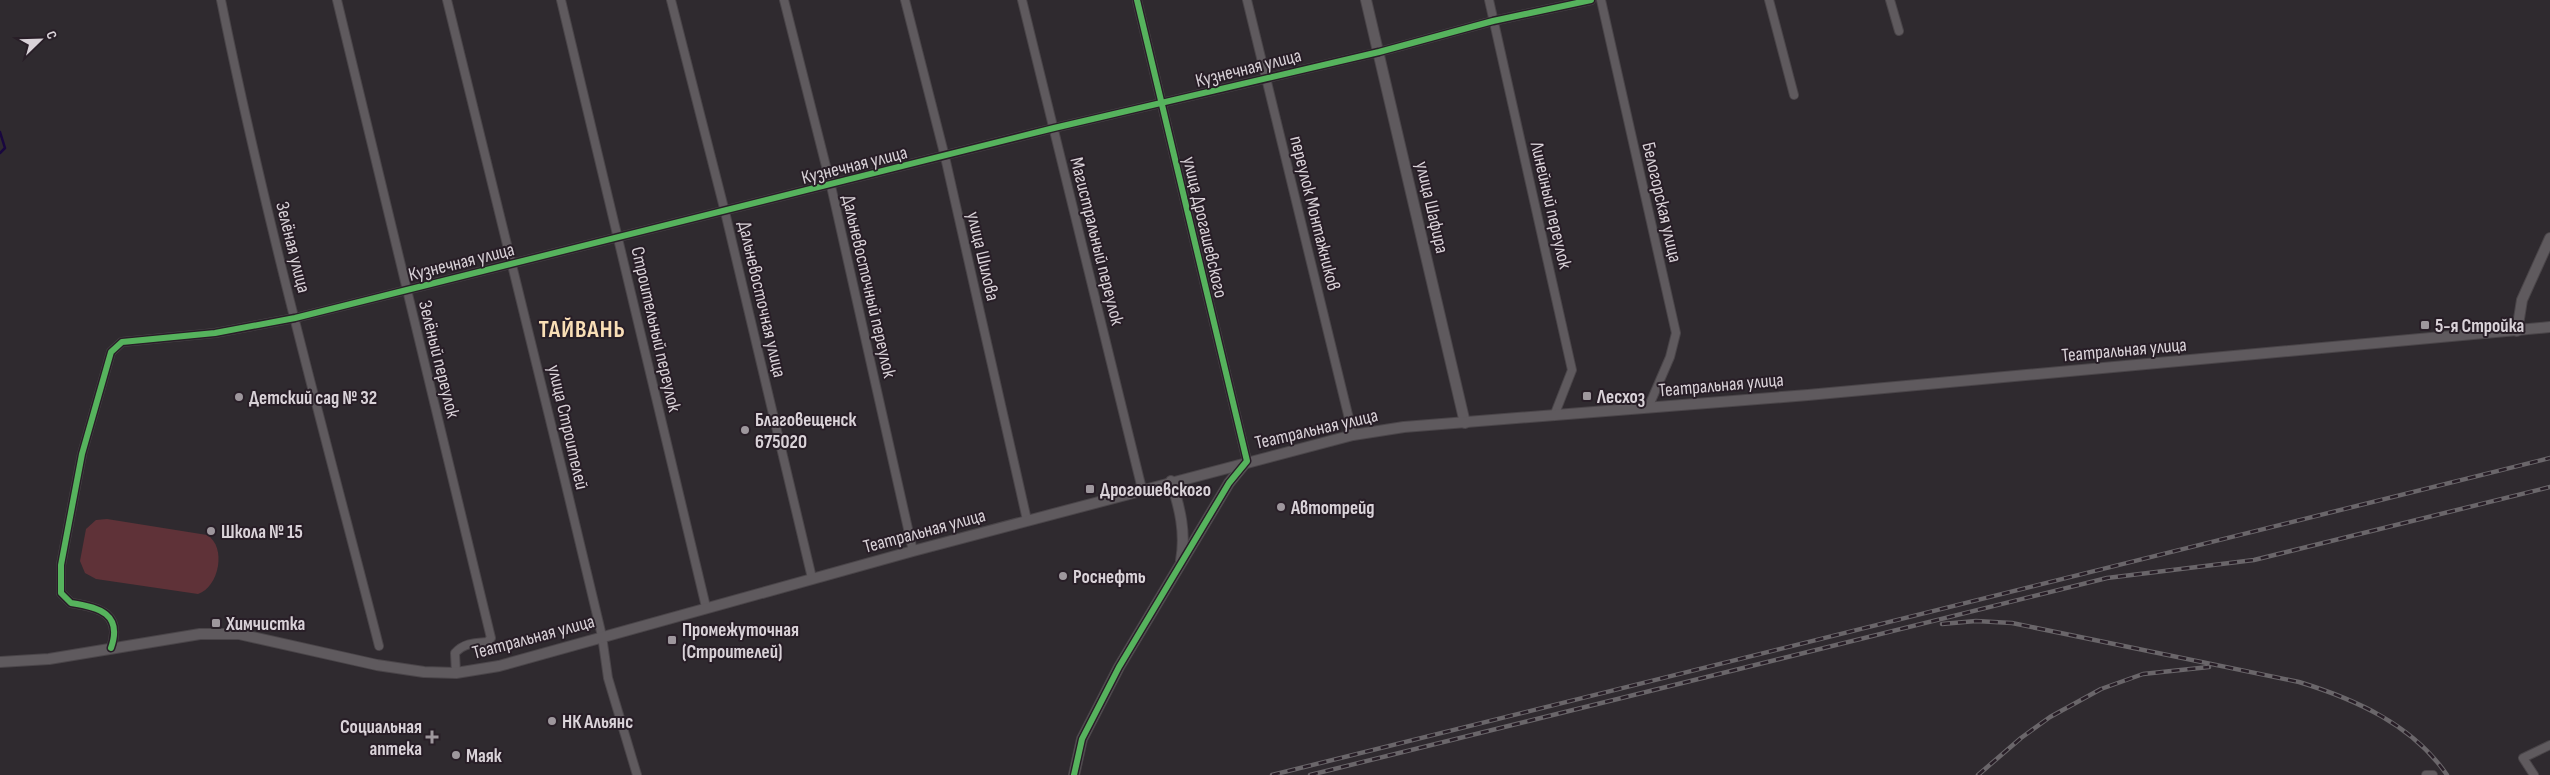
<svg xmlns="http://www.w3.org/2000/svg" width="2550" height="775" viewBox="0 0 2550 775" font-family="'Sofia Sans Condensed',sans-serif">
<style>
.green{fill:#5f3238}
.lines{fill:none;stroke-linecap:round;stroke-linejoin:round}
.stream{stroke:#19073f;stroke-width:2.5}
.street-casing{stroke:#4a4549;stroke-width:10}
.secondary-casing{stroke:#4a4549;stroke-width:12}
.street{stroke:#5f5a5e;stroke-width:8}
.secondary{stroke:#5f5a5e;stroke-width:10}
.rail-casing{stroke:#6a666a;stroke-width:4.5}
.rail{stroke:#281e27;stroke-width:2.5;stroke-dasharray:8;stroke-linecap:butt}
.cycleway-casing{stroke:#281e27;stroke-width:9}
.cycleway{stroke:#56b35d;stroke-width:6}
.poi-dot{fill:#9e979d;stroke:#281e27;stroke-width:2}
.labels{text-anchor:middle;stroke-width:4;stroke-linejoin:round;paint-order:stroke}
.street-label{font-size:19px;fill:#d9d2d8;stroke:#281e27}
.poi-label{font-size:19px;font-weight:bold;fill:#d9d2d8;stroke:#281e27;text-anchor:start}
.district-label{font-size:24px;font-weight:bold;letter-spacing:1px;fill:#f9deb6;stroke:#281e27}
</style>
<rect width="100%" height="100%" fill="#2f2a2f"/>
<path class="green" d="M107,519L207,535C227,547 219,587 198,594L96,579L85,573L80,561L86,529L96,520Z"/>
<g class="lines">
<path class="stream" d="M0,132L5,148L0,153"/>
<g class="street-casing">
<g id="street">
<path d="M221,0C265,218 324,432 379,646"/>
<path d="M337,0L491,638L487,642C474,643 464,643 455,653L456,673"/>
<path d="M447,0L564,477L602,636L608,678L637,775"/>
<path d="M561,0L706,607"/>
<path d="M671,0L725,212L812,578"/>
<path d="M784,0L831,186L913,551"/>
<path d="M905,0L945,157L1027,520"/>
<path d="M1022,0L1142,489"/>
<path d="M1137,0L1247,461"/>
<path d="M1247,0L1353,435"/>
<path d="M1489,0L1572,370L1554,416"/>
<path d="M1601,0L1676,333L1670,357L1648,408"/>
<path d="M1769,0L1794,95"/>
<path d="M1890,0L1899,31"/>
<path d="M111,648C123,614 99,607 71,603L61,593V565L82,454L111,352L122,342L215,333L295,318L1054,128L1379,52L1493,21L1591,0"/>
<path d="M2426,775H2433"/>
<path d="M2534,775L2523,758L2550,745"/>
</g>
</g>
<g class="secondary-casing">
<g id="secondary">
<path d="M1366,0L1465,423"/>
<path d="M2517,331L2522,300L2550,238"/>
<path d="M1171,481C1180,508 1186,533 1181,561"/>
<path d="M0,662L49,659L200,634H239L377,665L424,672L456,673L499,666L913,551L1353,435L1404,427L1808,395L2550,327"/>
<path d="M1074,775L1082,739L1119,667L1229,483L1247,461"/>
</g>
</g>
<use href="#street" class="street"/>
<use href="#secondary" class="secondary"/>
<g class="rail-casing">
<g id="rail">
<path d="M1942,624L1976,621L2012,623L2299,682C2355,699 2413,725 2447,775"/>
<path d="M1272,775L2550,458"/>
<path d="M1310,775L2107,578L2254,560L2550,487"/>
<path d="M1978,775L2021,738L2050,717L2101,689L2143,674L2209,667"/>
</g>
</g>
<use href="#rail" class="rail"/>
<g class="cycleway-casing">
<g id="cycleway">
<path d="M111,648C123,614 99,607 71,603L61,593V565L82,454L111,352L122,342L215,333L295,318L1054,128L1379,52L1493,21L1591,0"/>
<path d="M1074,775L1082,739L1119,667L1229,483L1247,461L1137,0"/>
</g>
</g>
<use href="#cycleway" class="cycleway"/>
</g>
<g class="poi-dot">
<rect x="2420" y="320" width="10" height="10" rx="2.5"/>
<rect x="1582" y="391" width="10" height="10" rx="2.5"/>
<circle cx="239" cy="397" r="5"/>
<circle cx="745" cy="430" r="5"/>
<rect x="1085" y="484" width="10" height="10" rx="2.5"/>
<circle cx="1281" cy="507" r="5"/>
<circle cx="211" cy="531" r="5"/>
<circle cx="1063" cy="576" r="5"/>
<rect x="211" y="618" width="10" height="10" rx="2.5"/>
<rect x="667" y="635" width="10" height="10" rx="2.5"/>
<circle cx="552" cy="721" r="5"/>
<path d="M429.5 729.5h5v5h5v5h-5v5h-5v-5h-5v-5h5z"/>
<circle cx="456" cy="755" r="5"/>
</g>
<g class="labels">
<g class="street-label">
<text transform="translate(1248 67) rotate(-14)" y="7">Кузнечная улица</text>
<text transform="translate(854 164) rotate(-14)" y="7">Кузнечная улица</text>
<text transform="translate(1663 202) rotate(77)" y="7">Белогорская улица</text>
<text transform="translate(1552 205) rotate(77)" y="7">Линейный переулок</text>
<text transform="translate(1433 207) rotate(77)" y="7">улица Шафира</text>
<text transform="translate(1316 213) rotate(76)" y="7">переулок Монтажников</text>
<text transform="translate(1206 227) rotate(77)" y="7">улица Дрогашевского</text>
<text transform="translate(1098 241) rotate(76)" y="7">Магистральный переулок</text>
<text transform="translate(294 247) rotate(76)" y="7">Зелёная улица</text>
<text transform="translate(984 256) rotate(77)" y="7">улица Шилова</text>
<text transform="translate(461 261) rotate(-14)" y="7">Кузнечная улица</text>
<text transform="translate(870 286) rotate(77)" y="7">Дальневосточный переулок</text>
<text transform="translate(763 299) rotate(77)" y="7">Дальневосточная улица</text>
<text transform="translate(657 329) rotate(77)" y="7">Строительный переулок</text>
<text transform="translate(2124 349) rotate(-5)" y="7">Театральная улица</text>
<text transform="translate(440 359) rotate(76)" y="7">Зелёный переулок</text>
<text transform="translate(1721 384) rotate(-5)" y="7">Театральная улица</text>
<text transform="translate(569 427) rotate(77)" y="7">улица Строителей</text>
<text transform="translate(1316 428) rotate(-13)" y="7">Театральная улица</text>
<text transform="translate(924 530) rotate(-15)" y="7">Театральная улица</text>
<text transform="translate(533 636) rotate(-15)" y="7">Театральная улица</text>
</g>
<g class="poi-label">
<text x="2435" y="332">5-я Стройка</text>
<text x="1597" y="403">Лесхоз</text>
<text x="249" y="404">Детский сад № 32</text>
<text x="755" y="426">Благовещенск<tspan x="755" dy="22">675020</tspan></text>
<text x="1100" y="496">Дрогошевского</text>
<text x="1291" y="514">Автотрейд</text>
<text x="221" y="538">Школа № 15</text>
<text x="1073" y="583">Роснефть</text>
<text x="226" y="630">Химчистка</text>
<text x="682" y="636">Промежуточная<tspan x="682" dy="22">(Строителей)</tspan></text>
<text x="562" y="728">НК Альянс</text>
<text x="422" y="733" text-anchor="end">Социальная<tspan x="422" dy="22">аптека</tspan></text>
<text x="466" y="762">Маяк</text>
</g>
<g class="district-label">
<text x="582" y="337">ТАЙВАНЬ</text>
</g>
</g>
<g transform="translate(40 40) rotate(67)" stroke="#281e27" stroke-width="4" paint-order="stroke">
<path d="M0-4L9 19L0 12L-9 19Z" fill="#d9d2d8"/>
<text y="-8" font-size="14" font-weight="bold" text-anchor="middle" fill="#d9d2d8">С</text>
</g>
</svg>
